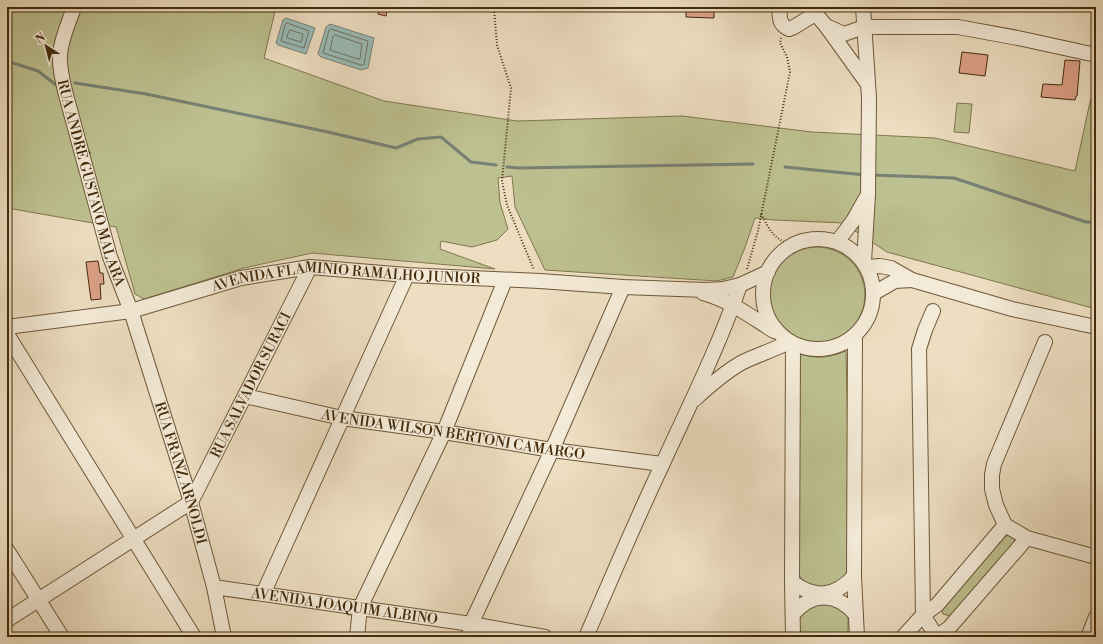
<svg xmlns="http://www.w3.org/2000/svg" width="1103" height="644" viewBox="0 0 1103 644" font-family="'Libre Bodoni',serif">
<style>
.green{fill:#bdc090;stroke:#80764e}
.water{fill:#9abbb7;stroke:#778173}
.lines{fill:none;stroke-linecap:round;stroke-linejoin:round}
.shore{stroke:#6e7362;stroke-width:1}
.stream{stroke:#778173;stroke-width:3}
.building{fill:#dda188;stroke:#432b0c}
.minor-casing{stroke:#6e5839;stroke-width:16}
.path{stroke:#432b0c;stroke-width:2;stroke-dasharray:1 2;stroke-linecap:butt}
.minor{stroke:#f3ead7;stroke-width:14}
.labels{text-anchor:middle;stroke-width:4;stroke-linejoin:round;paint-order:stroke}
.street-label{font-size:14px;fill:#432b0c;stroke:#f3ead7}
</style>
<rect width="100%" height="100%" fill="#eddec1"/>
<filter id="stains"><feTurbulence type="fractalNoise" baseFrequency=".005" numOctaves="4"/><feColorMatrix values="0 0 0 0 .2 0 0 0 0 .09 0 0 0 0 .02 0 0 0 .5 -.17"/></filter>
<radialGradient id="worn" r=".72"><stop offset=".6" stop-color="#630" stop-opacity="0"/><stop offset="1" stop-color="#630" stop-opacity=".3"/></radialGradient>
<g class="green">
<path d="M7,7H276L264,58L384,101L517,121L682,116L812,132L935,138L1075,171L1090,102L1096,84V309L887,252L843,223L774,220L755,218L744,250L733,277L717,281L545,270L515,207L512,176L498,178L500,203L508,229L497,240L472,247L441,241L440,249L495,269L312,253L244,268L144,299L135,294L116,227L7,208Z"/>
<path d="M957,103L972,104L969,133L954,132Z"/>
<circle cx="817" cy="295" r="48"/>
<path d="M846,351L851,572L838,587C821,586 807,590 798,573L796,353C816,359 826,359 846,351Z"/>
<path d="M1008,535H1011L1016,540V543L953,614L950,616L943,614L941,607L943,604L1005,537Z"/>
<path d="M836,604L848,615V637H797L798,613L805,606Z"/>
</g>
<g class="water">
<path d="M286,18L315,28L306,54L278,45L276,43L283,20Z"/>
<path d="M330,24L374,38L368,68L361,70L321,57L318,54L326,27Z"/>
</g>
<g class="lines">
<g class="shore">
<path d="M287,23L309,31L304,48L281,41L285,25Z"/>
<path d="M331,29L368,41L364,65H361L323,53L329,30Z"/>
<path d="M290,30L303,34L301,42L287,38V36Z"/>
<path d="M335,35L362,44L360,59H358L330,50L333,37Z"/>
</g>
<g class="stream">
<path d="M7,61L38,71L56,85"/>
<path d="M75,83L146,94L328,132L396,148L418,139L441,137L471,162L496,165"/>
<path d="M507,167L519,168L753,164"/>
<path d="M785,167L865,175"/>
<path d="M873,175L954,178L1086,222H1096"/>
</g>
</g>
<g class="building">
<path d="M380,7H388L386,16L378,14Z"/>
<path d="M686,7H714V18L686,17Z"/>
<path d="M962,52L988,55L985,76L959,73Z"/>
<path d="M1065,60L1080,61L1077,96H1076L1075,100L1041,97L1043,84L1062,85Z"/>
<path d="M98,261L100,273H103L104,284H100L101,299L91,300L86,262Z"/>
</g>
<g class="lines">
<g class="minor-casing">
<g id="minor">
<path id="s1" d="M74,7C69,23 61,38 60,55C59,68 63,82 66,95L110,257L131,311L191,502L214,587L224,637"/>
<path d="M780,7C779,17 779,25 789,29L794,27L815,14L818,7"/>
<path d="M810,7L826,26L867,83"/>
<path d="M863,7L869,98L868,194L864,262"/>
<path d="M826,26L844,34L864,27H958L1018,38L1096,55"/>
<circle cx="818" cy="294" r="55"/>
<path d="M837,242L853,221L866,198"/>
<path d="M867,267L880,266L891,268L912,280L1012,309L1096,327"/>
<path d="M703,293C731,301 750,316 774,331"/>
<path d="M874,293L895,281L912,280"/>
<path d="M933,311L925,330L919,349L923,615L937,637"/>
<path id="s2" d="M7,327L131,311L241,278L310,267L407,275L540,281L623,287L706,290L723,289L740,285L768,272"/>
<path d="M7,334L194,637"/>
<path d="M855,336L854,576L857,637"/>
<path d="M1045,342L994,464L992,475V489L996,505L1005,525L1027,538L1096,557"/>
<path d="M793,344L792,582L793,637"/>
<path id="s3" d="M245,396L342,418L444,432L552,450L662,464"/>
<path d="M695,399C709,386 724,373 741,363C757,355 774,350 789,342"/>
<path d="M7,550L62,637"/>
<path d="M792,582C815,599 835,597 854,576"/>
<path id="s4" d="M214,587L471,624L545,637"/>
<path d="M263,594L407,275"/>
<path d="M793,614C812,592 837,592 856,615"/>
<path id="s5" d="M7,620L191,502L310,267"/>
<path d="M357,637L360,608L444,432L505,280"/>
<path d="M469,637L471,624L552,450L623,287"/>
<path d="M586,637C611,579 636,520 663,463C690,404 719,346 740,285"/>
<path d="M903,637L923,615L937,605L1005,525"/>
<path d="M936,637L949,628L1027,538"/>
<path d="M1088,637L1096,617"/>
</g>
</g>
<g class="path">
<path d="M494,9L497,45L511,88L502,181L507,205L534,270"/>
<path d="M761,214C771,232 772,237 792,246"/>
<path d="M747,269L758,231L790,72L787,57L780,43L781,38"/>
</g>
<use href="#minor" class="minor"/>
</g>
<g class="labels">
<g class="street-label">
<text dy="5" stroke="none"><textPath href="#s1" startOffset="182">RUA ANDRÉ GUSTAVO MALARA</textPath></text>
<text dy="5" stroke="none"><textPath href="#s2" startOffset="345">AVENIDA FLAMINIO RAMALHO JUNIOR</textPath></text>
<text dy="5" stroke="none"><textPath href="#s5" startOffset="350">RUA SALVADOR SURACI</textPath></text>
<text dy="5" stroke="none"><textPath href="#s3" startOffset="212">AVENIDA WILSON BERTONI CAMARGO</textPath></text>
<text dy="5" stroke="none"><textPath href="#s1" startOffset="486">RUA FRANZ ARNOLDI</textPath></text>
<text dy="5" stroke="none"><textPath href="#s4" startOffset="132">AVENIDA JOAQUIM ALBINO</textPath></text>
</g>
</g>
<rect width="1103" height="644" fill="none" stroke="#eddec1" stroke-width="24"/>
<rect x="8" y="8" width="1087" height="628" fill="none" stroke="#432b0c" stroke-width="2"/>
<rect x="12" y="12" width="1079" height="620" fill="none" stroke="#432b0c"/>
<g transform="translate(46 46) rotate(324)" stroke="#f3ead7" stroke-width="3" paint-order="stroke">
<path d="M0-3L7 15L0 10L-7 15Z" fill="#432b0c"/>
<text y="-6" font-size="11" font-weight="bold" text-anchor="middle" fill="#432b0c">N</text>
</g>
<rect width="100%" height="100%" filter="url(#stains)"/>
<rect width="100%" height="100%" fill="url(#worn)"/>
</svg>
